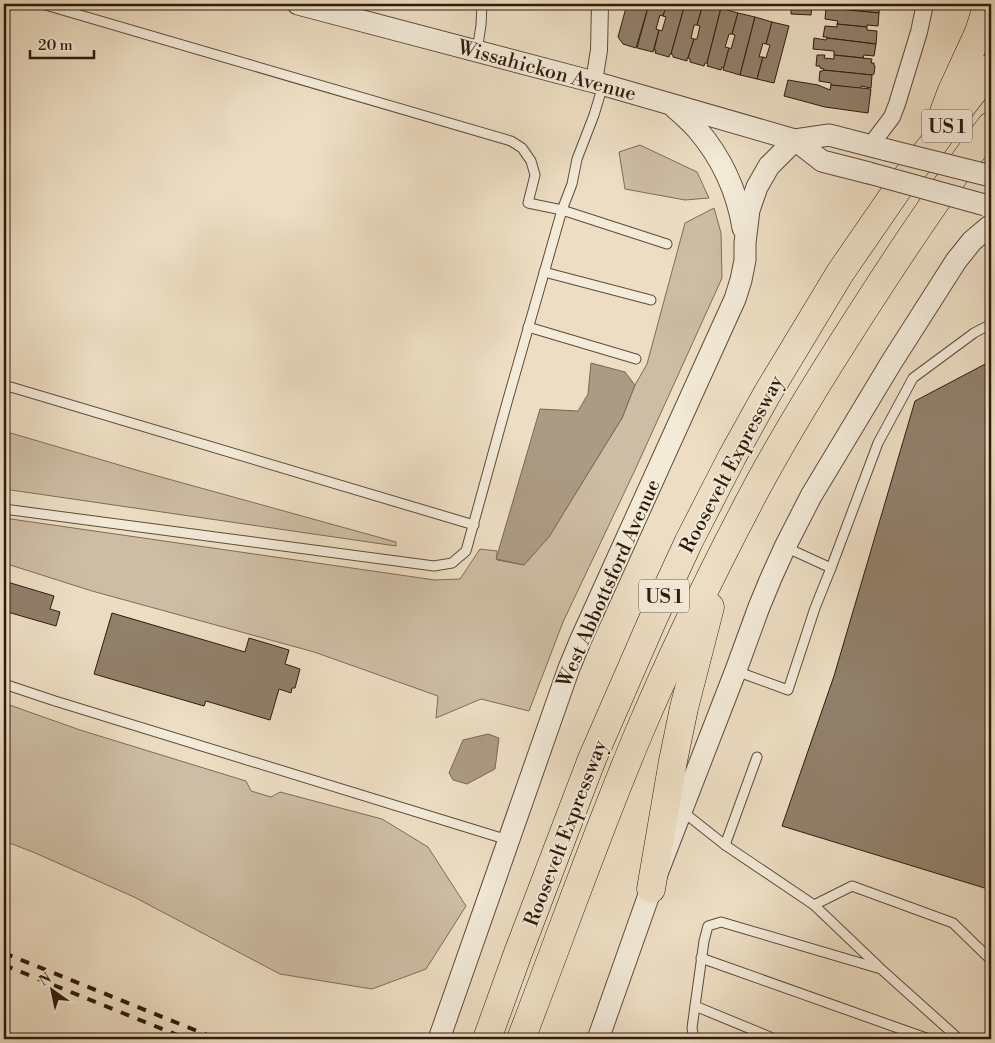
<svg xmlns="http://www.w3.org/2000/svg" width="995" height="1043" viewBox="0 0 995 1043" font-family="'Libre Bodoni',serif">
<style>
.green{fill:#cdbda4;stroke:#7e6c58}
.water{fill:#ac9b84;stroke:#7a6754}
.building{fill:#91806b;stroke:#2e1a0b}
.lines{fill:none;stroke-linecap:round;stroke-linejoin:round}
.service-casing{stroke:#5e4b39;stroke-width:11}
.minor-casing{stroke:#5e4b39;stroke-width:18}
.tertiary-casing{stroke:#5e4b39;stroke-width:23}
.motorway-casing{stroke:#2e1a0b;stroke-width:29}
.service{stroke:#f3ead8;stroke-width:9}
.minor{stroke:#f3ead8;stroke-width:16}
.tertiary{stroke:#f3ead8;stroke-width:21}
.motorway{stroke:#eddec3;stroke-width:28}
.rail{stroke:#2e1a0b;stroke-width:4;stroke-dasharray:9 9;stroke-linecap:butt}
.tertiary-bridge-casing{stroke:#5e4b39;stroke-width:23;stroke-linecap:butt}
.tertiary-bridge{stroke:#f3ead8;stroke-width:21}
.labels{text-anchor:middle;stroke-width:4;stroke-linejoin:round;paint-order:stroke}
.shield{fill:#f3ead8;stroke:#695848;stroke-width:1}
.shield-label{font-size:19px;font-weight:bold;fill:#2e1a0b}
.street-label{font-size:20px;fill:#2e1a0b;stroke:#f3ead8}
</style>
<rect width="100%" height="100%" fill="#eddec3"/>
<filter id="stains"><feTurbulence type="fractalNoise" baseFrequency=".004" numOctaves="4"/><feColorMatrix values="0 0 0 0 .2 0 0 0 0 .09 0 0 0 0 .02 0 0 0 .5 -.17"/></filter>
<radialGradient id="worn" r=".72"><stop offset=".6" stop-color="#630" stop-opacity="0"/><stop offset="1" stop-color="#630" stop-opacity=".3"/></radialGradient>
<g class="green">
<path d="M640,145L697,172L709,198L685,200L625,189L619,152Z"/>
<path d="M714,208L721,233L722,278L635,470L563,622L529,711L481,699L436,718L438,696L314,652L92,591L4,563V518L435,580L460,579L480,549L497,551V560L524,565L549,536L622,418L635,385L647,364L685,223Z"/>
<path d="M4,431L143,472L396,542V546L4,489Z"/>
<path d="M4,703L80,730L246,781L251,791L271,797L280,792L382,819L428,847L466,906L426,969L372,989L280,974L134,897L33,852L4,841Z"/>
</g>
<g class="water">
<path d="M591,363L625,372L635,385L622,418L549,537L524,565L496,559L540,409L578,411L588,394Z"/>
<path d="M488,734L499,738L495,769L467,784L453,780L449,773L463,740Z"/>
</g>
<g class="building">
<path d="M519,4H553V5H535L532,8L523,7L521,5H519Z"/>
<path d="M627,4H649L636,48L623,44L618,37Z"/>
<path d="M649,4H667L663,16L660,15L656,29L659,30L653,52L637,48Z"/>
<path d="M667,4H685L671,54H670L669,57L655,53L656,50H654L659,30L662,31L666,17L663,16Z"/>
<path d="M685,4H703L697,25H694L691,38L694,39L688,58H687V61L673,57V55L671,54Z"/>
<path d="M703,4L721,8L707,63H705L704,66L690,62V59L688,58L694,39H697L700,26L697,25Z"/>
<path d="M791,4L812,5L811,15L791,14Z"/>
<path d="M827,4H880L879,13L829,8L830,6H826Z"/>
<path d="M721,8L738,13L732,34H729L725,47L729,48L724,68L722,67L721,70L707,66L708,64L707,63Z"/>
<path d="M829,8L879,13L878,26L867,25V27L837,24L838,21L825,19L826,9H829Z"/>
<path d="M738,13L755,17L740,75L723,70L729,48L731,49L735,35L732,34Z"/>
<path d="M755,17L772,22L766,44L763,43L759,57H763L757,79L740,75Z"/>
<path d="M772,22L789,26L774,83L757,79L763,57L766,58L770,45L766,44Z"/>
<path d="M837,24L867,27V30L877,31L876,44L827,38V37H823L825,26L837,27Z"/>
<path d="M814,38L826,40L827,38L876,44L874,56L864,55L863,58L834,55V51L813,49Z"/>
<path d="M817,55H825L824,58L834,59V55L872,59L871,63H874V66H875L874,74L872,75L823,70L824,69L820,68V66H816Z"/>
<path d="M823,70L872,75L871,88L861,86L860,89L831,85V83L819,81L820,71H823Z"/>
<path d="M788,80L818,85L830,90L831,85L871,89L868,113L825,107L784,96Z"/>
<path d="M991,361V890L782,826L834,676L915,401Z"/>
<path d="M4,581L54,596L50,609L60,612L56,626L4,611Z"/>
<path d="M112,613L245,652L249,638L289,650L285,664L300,669L295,688H292L291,693L279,689L270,720L206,701L204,706L94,674Z"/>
</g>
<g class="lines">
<g class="service-casing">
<g id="service">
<path d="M42,4L511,141L522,148L531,161L535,175L528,203L562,210L667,244"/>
<path d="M477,51L481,25L482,4"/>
<path d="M544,272L651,300"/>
<path d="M528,327L636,359"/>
<path d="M4,385L474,525"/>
<path d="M4,509L434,566L452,563L466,551L506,406L562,210L572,184L577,159L594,115L603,85"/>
<path d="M831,568L878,443L913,378L974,333L991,324"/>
<path d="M736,671L788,690L815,608L831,568L785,547"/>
<path d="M4,684L55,701L508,840"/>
<path d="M682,811L725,845L814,905L879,967"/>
<path d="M725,845L757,757"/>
<path d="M814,905L852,886L953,923L991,960"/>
<path d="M701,958L929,1039"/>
<path d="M695,1006L775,1039"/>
<path d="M694,1039L692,1028L704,941L708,926L721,922L881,969L959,1039"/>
</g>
</g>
<g class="minor-casing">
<g id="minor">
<path d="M594,82L599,50L600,4"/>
<path d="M870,146L892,117L897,104L919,32L925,4"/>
</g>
</g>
<g class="tertiary-casing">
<g id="tertiary">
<path d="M298,4L594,82L795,140L822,161L869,173"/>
<path d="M674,107C682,114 690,121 697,129C721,157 737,191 743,228"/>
<path d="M795,140L829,135L887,150"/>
<path d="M439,1039L569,668L581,639L735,299L741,280L745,260V243L749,210L757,187L769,166L795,140"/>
<path d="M598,1039L651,889L736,670L759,607L771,578L785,547L811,496L891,363L956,261L972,241L991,225"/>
</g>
</g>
<g class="motorway-casing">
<g id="motorway">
<path d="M941,120L951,93L979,32L988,4"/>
<path d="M651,889L673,761L684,708L710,607"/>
<path d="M487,1039L518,953L592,759L653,619L689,541L732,457L767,394L840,273L902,183L933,144L991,68"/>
<path d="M521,1039C560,938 596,835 638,735C674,650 714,568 757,487C789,428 825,370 861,314C902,250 944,186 991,126"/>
</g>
</g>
<use href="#service" class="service"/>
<use href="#minor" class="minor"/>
<use href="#tertiary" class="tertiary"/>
<use href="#motorway" class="motorway"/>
<g class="rail">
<path d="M4,953L217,1039"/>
<path d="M4,965L187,1039"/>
</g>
<g class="tertiary-bridge-casing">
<g id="tertiary-bridge">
<path d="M887,150L991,176"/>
<path d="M869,173L985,205"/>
</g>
</g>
<use href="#tertiary-bridge" class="tertiary-bridge"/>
</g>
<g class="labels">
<g class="shield">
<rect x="922" y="109.5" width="50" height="33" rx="4"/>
<rect x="639" y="579.5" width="50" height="33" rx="4"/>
</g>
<g class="shield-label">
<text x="947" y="133">US 1</text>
<text x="664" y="603">US 1</text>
</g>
<g class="street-label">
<text transform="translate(547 70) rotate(15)" y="7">Wissahickon Avenue</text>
<text transform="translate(731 464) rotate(-62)" y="7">Roosevelt Expressway</text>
<text transform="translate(608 583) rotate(-66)" y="7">West Abbottsford Avenue</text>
<text transform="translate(565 833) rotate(-69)" y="7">Roosevelt Expressway</text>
</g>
</g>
<rect width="995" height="1043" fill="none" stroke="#eddec3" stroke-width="20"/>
<rect x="5" y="5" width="985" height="1033" fill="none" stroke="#2e1a0b" stroke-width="2.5"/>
<rect x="10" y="10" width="975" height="1023" fill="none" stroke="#2e1a0b"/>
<g transform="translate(52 990) rotate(327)" stroke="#f3ead8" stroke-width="4" paint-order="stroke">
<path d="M0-4L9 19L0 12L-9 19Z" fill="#2e1a0b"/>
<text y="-8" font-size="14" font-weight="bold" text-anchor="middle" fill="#2e1a0b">N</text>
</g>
<path d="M30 50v8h64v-8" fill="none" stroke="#2e1a0b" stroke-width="2.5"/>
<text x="38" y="50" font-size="15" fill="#2e1a0b" stroke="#f3ead8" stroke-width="4" paint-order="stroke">20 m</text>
<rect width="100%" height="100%" filter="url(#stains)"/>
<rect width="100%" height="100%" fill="url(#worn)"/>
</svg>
